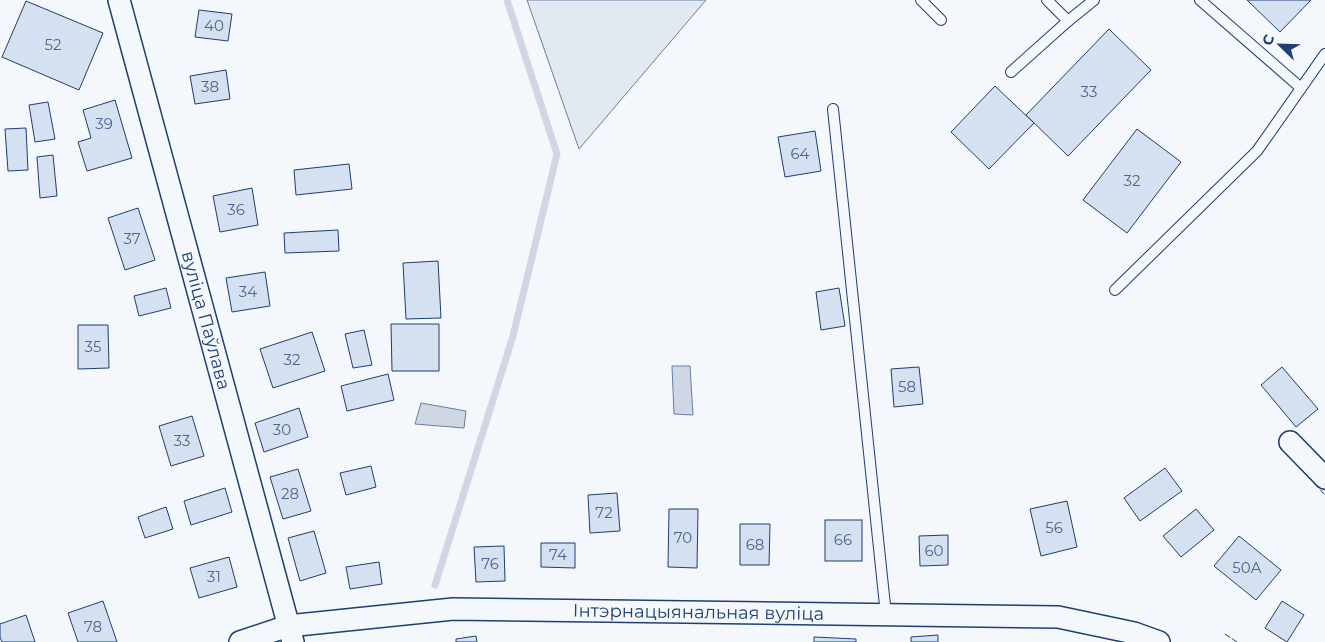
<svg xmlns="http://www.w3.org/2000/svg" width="1325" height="642" viewBox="0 0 1325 642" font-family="Montserrat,sans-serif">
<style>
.green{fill:#e3e9f0;stroke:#687fa3}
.water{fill:#cfd7e4;stroke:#687fa3}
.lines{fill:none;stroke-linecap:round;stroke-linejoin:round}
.stream{stroke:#cfd7e4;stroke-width:7}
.building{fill:#d5e0f0;stroke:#1d3f73}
.service-casing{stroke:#1d3f73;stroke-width:12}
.minor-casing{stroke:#1d3f73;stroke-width:24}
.service{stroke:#f4f7fb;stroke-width:10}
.minor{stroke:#f4f7fb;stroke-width:21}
.fence{stroke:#1d3f73;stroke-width:1;stroke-dasharray:6 2.5;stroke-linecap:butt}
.labels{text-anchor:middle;stroke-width:4;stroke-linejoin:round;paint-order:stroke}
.number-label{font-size:15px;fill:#4b6792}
.street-label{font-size:18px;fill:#1d3f73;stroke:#f4f7fb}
</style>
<rect width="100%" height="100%" fill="#f4f7fb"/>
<path class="green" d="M527,0H706L579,149Z"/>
<g class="water">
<path d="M672,366H690L693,415L674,414Z"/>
<path d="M421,403L466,411L464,428L415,424Z"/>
</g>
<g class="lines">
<path class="stream" d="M435,585L513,336L557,154L507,0"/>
</g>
<g class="building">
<path d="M1247,0H1311L1280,32Z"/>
<path d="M26,1L103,33L79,90L2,57Z"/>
<path d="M199,10L232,14L228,41L195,37Z"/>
<path d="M1109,29L1151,70L1068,156L1026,115Z"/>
<path d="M226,70L230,99L195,104L190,76Z"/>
<path d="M995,86L1034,123L989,169L951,132Z"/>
<path d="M115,100L132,158L87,171L78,142L91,138L83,110Z"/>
<path d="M48,102L55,139L35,142L29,105Z"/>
<path d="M26,128L28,170L8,171L5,129Z"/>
<path d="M1137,129L1181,162L1127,233L1083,200Z"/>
<path d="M815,131L821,171L785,177L778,137Z"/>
<path d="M53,155L57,196L40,198L37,157Z"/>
<path d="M349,164L352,189L296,195L294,170Z"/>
<path d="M252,188L258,225L220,232L213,196Z"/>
<path d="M138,208L155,260L125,270L108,218Z"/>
<path d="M338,230L339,251L285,253L284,233Z"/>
<path d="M438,261L441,318L406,319L403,263Z"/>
<path d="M265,272L270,306L232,312L226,278Z"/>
<path d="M166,288L171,308L139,316L134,296Z"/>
<path d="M839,288L845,326L821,330L816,292Z"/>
<path d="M391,324H439V371H392Z"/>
<path d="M78,325H108L109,368L78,369Z"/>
<path d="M364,330L372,365L353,368L345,334Z"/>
<path d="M312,332L325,371L273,388L260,349Z"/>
<path d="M919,367L923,404L894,407L891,369Z"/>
<path d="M1282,367L1318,409L1296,427L1261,385Z"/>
<path d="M388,374L394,400L347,411L341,386Z"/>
<path d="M299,408L308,437L264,452L255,423Z"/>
<path d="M192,416L204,456L171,466L159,426Z"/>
<path d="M371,466L376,487L346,495L340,473Z"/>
<path d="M1165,468L1182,491L1140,521L1124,498Z"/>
<path d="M298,469L311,511L283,519L270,477Z"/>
<path d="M225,488L232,512L191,525L184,501Z"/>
<path d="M617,493L620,531L590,533L588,495Z"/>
<path d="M1067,501L1077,547L1041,556L1030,509Z"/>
<path d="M166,507L173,529L145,538L138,517Z"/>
<path d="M669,509H698L697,568L668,567Z"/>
<path d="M1196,509L1214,530L1181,557L1163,536Z"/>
<rect x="825" y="520" width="37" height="41"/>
<path d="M740,524H770L769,565H740Z"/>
<path d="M314,531L326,573L300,581L288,538Z"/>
<path d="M948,535V565L920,566L919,536Z"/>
<path d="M1239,536L1281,570L1256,600L1214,566Z"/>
<path d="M541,543H575V568L541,567Z"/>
<path d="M504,546L505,581L476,582L474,547Z"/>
<path d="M229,557L237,587L199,598L190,568Z"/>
<path d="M379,562L382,584L350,589L346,567Z"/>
<path d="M103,601L117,642H78L68,613Z"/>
<path d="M1282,601L1304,615L1287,642L1265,628Z"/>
<path d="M26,615L35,642H2L0,637V624Z"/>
<path d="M938,635V642H911V637Z"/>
<path d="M476,636L477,642H456V639Z"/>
<path d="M814,637L856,639V642H814Z"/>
</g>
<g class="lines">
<g class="service-casing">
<g id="service">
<path d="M921,0L941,20"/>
<path d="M1047,0L1068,21L1094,0"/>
<path d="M1200,0L1301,88"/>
<path d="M1011,72L1068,21"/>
<path d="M833,109L886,615"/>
<path d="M1115,290L1257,151L1325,54"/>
</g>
</g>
<g class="minor-casing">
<g id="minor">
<path id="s1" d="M119,0L293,642"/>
<path d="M1290,442L1325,478"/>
<path id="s2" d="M240,642L288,626L453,609L1058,617L1134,633L1159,642"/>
</g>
</g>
<use href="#service" class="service"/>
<use href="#minor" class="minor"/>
<g class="fence">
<path d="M1303,471L1325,495"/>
<path d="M1225,634L1237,642"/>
</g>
</g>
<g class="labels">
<g class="number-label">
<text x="214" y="31">40</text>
<text x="53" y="50">52</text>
<text x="210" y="92">38</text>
<text x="1089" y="97">33</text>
<text x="104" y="129">39</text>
<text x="800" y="159">64</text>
<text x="1132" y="186">32</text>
<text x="236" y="215">36</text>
<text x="132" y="244">37</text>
<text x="248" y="297">34</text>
<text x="93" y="352">35</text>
<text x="292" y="365">32</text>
<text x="907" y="392">58</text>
<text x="282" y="435">30</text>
<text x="182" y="446">33</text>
<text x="290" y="499">28</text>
<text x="604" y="518">72</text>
<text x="1054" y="533">56</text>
<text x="683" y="543">70</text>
<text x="843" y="545">66</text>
<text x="755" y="550">68</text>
<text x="934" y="556">60</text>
<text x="558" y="560">74</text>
<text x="490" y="569">76</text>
<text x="1247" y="573">50А</text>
<text x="214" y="582">31</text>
<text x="93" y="632">78</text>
</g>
<g class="street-label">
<text dy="6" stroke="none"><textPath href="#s1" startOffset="332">вуліца Паўлава</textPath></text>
<text dy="6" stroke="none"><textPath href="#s2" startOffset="462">Інтэрнацыянальная вуліца</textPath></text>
</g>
</g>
<g transform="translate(1280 45) rotate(293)" stroke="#f4f7fb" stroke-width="4" paint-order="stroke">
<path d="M0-4L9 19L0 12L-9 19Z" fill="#1d3f73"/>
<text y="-8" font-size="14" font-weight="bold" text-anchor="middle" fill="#1d3f73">С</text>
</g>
</svg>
